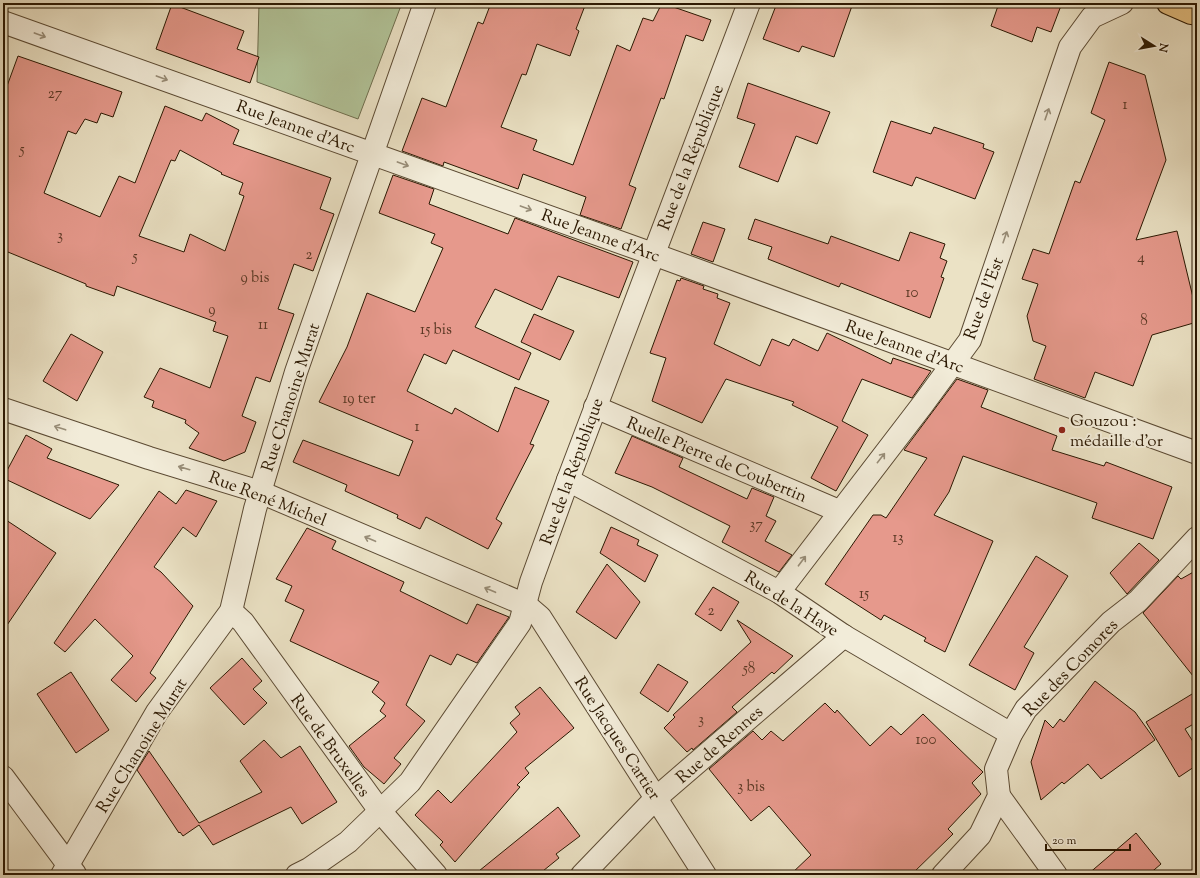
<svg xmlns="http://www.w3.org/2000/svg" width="1200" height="878" viewBox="0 0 1200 878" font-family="'Sorts Mill Goudy',serif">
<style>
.green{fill:#b2c499;stroke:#6e6e4e}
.building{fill:#e6998c;stroke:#2b1802;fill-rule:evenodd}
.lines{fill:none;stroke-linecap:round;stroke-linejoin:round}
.minor-casing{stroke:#5b4a33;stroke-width:24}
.tertiary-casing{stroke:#5b4a33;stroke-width:24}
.primary-casing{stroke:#2b1802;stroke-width:24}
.minor{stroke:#f2ecd9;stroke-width:22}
.tertiary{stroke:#f2ecd9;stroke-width:22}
.primary{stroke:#e6c182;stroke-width:22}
.oneway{stroke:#988d78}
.poi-dot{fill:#8f2418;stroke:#f2ecd9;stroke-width:1.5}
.labels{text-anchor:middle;stroke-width:4;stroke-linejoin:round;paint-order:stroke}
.number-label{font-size:15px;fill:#5a3824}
.street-label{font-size:17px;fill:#2b1802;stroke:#f2ecd9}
.poi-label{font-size:17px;fill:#2b1802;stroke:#f2ecd9;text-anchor:start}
</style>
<rect width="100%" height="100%" fill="#ebe2c5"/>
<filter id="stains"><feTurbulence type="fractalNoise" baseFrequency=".005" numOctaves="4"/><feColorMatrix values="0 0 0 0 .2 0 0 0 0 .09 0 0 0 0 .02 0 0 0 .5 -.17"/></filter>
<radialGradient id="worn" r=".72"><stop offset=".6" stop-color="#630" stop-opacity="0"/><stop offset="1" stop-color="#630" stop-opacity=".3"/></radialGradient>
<path class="green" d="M259,3H402L358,119L257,82Z"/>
<g class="building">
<path d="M491,3H586L576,29L579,31L570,56L537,44L526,75L522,74L501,127L537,140L533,150L573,165L617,45L630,51L643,18L653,21L662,3L711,20L703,41L686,35L664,99L661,98L629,185L636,188L621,229L580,215L586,197L523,174L518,189L444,162L443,166L402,151L422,98L446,107L478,22L483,24Z"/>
<path d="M777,3H853L834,57L802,46L799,52L763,39Z"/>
<path d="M999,3H1062L1051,32L1037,27L1032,42L991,26Z"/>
<path d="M172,4L244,31L237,49L259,57L250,83L156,49Z"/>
<path d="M18,56L122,92L113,117L101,113L97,123L85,119L76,134L68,131L44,193L100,217L119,176L135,183L165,106L202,121L206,113L239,130L233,144L331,178L320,209L334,214L313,271L294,264L278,309L294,314L270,382L256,377L242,416L256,422L245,452L224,461L189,448L199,433L185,423L186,420L152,407L154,401L144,397L160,368L210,388L228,336L213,331L216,322L117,286L114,296L86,286V284L3,250V97ZM180,150L222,173L221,174L243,183L239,194L244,196L225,251L190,234L184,252L139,236L171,160L175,161Z"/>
<path d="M1109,62L1145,75L1166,160L1136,240L1177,231L1197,314V322L1152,335L1133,386L1095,372L1085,398L1034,379L1046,346L1033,341L1027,316L1038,284L1022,279L1033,249L1049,254L1075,181L1080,183L1105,120L1091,113Z"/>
<path d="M748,83L830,112L817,144L796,136L778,182L739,167L755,124L737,118Z"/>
<path d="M891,121L931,134L934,127L984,144L983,148L994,152L975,199L916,177L912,186L873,172Z"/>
<path d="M393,175L434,189L429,204L508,234L515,218L633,262L619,298L558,276L542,310L495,289L475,327L531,353L519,380L453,350L446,364L424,354L407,391L452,414L455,408L498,432L515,387L549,401L530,444L534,445L496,519L502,523L488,549L426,517L420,529L397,518L398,515L345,491L347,485L293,462L303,440L399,476L413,441L319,402L347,347L367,293L415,312L443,248L431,243L435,234L379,213Z"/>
<path d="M755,219L828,244L831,236L899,261L910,232L945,244L940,258L947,261L941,277L944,278L930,318L841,283L839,287L768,259L772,247L748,239Z"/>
<path d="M703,222L725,229L713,262L691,254Z"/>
<path d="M681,278L704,286L703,289L718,294L717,298L730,303L714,344L760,366L772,339L789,346L793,339L818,351L827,333L891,364L893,358L931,371L912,398L862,379L842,421L868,435L836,491L811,478L838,427L792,405L794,402L726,379L702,423L652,401L666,358L650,353L677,280L680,281Z"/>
<path d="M534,314L574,331L560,360L521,342Z"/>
<path d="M71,334L103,352L77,401L43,381Z"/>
<path d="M957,379L988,390L981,407L1057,436L1052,450L1104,466L1106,462L1172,487L1153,539L1092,518L1097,503L963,456L949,492L934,515L993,541L945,652L924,641L926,638L884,615L881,620L825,584L873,515H881L886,518L927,458L904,450Z"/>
<path d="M26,435L52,449L47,458L119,485L90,519L3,478Z"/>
<path d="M632,436L683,458L679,467L747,499L752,488L774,497L766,516L776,521L765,541L792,555L779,572L722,542L730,526L652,487L615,473Z"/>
<path d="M186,490L217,501L196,537L183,527L154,567L161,572L193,606L150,673L156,678L136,702L111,680L133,656L95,619L65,652L54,643L159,491L176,504Z"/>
<path d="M3,518L56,553L3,631Z"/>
<path d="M611,527L639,540L637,545L658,555L645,582L600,553Z"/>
<path d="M307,528L336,541L332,549L404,582L400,591L467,624L477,604L509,617L477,663L457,654L451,665L430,655L406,705L425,721L394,758L401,764L384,784L364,767L349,746L386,716L380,711L385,703L372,692L379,682L290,641L304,610L285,601L292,586L276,579Z"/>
<path d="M1139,543L1159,560L1127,594L1110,573Z"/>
<path d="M1036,556L1068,576L1024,647L1034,653L1015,690L969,665Z"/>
<path d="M607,564L640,602L616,639L576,612Z"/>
<path d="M1197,570V681L1143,613L1178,576L1181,579Z"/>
<path d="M713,587L739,602L721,631L695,614Z"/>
<path d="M737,620L793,656L774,674L772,672L732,707L737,712L693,750L692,748L687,752L664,728L675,717L673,715L751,642Z"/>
<path d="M242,658L262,681L253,689L267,703L244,725L210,688Z"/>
<path d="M658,664L688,682L668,712L640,693Z"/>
<path d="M71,672L109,730L76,753L37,694Z"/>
<path d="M1095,681L1135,712L1155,740L1101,779L1088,764L1064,784L1062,782L1041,800L1031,762L1045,720L1053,728L1060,719L1064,722Z"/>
<path d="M540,687L574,728L525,768L529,773L517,785L520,787L455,862L440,845L443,842L415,815L438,790L451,803L517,732L510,723L520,714L515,707Z"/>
<path d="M1197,691V722L1185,729L1197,748V765L1179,777L1146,722Z"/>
<path d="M825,703L835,713L837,710L870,746L891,726L901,735L923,714L983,772L972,783L981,794L948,829L953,834L911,875H790L811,855L769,806L751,821L709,769L753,731L762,740L771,731L783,741Z"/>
<path d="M264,740L281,758L300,746L337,802L302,824L291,807L213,845L199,825L183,836L180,832L179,833L137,770L149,751L199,823L262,792L240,761Z"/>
<path d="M558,807L580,836L556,854L559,858L538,875H474Z"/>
<path d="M1136,833L1161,864L1148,875H1087Z"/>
</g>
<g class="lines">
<g class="minor-casing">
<g id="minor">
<path d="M3,22L653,254L1197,453"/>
<path d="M595,407L839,511"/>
<path d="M568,480L779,592L844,636L1011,734"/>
<path d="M779,592L923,404L970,340L1070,47L1092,17L1122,3"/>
<path d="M231,611L243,622L380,811L436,875"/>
<path d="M3,777L75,874"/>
<path d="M999,796L1056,875"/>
<path d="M62,875L157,712L231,611L255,509L296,372L425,3"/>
<path d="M297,875L309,869L348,842L410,782L520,623L531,582L568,480L749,3"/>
<path d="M582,875L656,798L844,636"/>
<path d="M943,875L980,835L999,796L996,769L1011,734L1026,709L1111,622L1138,601L1197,538"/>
</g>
</g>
<g class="tertiary-casing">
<path id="tertiary" d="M3,409L149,458L260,492L526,605L540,617L705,875"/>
</g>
<g class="primary-casing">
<path id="primary" d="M1168,3L1191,13L1197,14"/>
</g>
<use href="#minor" class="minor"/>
<use href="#tertiary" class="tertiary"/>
<use href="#primary" class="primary"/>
</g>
<defs><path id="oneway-shaft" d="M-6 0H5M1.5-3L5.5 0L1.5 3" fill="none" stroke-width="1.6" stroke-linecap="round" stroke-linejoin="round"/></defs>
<g class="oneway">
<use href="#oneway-shaft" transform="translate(40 35) rotate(20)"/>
<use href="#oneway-shaft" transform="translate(162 78) rotate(20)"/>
<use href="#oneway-shaft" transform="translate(1047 114) rotate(-71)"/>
<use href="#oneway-shaft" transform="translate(403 164) rotate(20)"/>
<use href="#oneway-shaft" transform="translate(526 208) rotate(20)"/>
<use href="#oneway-shaft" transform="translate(1005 237) rotate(-71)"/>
<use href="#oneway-shaft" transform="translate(60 428) rotate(-162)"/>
<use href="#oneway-shaft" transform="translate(881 458) rotate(-52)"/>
<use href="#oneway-shaft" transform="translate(184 468) rotate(-164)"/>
<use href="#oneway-shaft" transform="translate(370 539) rotate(-157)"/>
<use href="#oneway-shaft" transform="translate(802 561) rotate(-53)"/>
<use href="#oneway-shaft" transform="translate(490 590) rotate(-157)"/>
</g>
<circle class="poi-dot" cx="1062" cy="430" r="4"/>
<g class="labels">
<g class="number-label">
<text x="55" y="98">27</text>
<text x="1125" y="109">1</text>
<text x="22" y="154">5</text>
<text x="60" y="240">3</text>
<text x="309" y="259">2</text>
<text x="135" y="261">5</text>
<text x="1141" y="262">4</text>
<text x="255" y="282">9 bis</text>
<text x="912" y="297">10</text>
<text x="212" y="314">9</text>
<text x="1144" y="325">8</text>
<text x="263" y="329">11</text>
<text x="436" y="334">15 bis</text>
<text x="359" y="403">19 ter</text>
<text x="417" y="431">1</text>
<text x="756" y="529">37</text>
<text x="898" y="542">13</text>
<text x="864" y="598">15</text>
<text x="711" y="615">2</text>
<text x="749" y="673">58</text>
<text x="701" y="724">3</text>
<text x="926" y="744">100</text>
<text x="751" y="791">3 bis</text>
</g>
<g class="street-label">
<text transform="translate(296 126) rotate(20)" y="6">Rue Jeanne d'Arc</text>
<text transform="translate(690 157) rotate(-69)" y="6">Rue de la République</text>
<text transform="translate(601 235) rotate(20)" y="6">Rue Jeanne d'Arc</text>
<text transform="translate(983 298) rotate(-70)" y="6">Rue de l'Est</text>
<text transform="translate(905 346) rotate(20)" y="6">Rue Jeanne d'Arc</text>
<text transform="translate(290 397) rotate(-72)" y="6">Rue Chanoine Murat</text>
<text transform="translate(717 459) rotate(23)" y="6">Ruelle Pierre de Coubertin</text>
<text transform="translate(571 471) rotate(-70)" y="6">Rue de la République</text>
<text transform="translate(268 498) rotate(21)" y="6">Rue René Michel</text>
<text transform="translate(792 603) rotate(32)" y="6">Rue de la Haye</text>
<text transform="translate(1070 667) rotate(-46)" y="6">Rue des Comores</text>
<text transform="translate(618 738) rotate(57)" y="6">Rue Jacques Cartier</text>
<text transform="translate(719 744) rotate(-41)" y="6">Rue de Rennes</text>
<text transform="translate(141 745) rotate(-58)" y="6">Rue Chanoine Murat</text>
<text transform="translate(331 745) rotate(54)" y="6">Rue de Bruxelles</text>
</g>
<g class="poi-label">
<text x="1070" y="426">Gouzou :<tspan x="1070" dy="20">médaille d'or</tspan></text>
</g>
</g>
<rect width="1200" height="878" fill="none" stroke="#ebe2c5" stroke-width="16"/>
<rect x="4" y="4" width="1192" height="870" fill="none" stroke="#2b1802" stroke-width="2"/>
<rect x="8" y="8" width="1184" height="862" fill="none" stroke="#2b1802"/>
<g transform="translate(1154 46) rotate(101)" stroke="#f2ecd9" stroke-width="3" paint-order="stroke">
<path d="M0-3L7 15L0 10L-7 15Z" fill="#2b1802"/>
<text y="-6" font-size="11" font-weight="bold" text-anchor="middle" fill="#2b1802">N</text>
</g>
<path d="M1046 844v6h84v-6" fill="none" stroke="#2b1802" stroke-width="2"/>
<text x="1052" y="844" font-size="12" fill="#2b1802" stroke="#f2ecd9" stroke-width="3" paint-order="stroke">20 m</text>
<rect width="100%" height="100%" filter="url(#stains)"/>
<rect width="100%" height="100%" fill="url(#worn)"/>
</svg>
